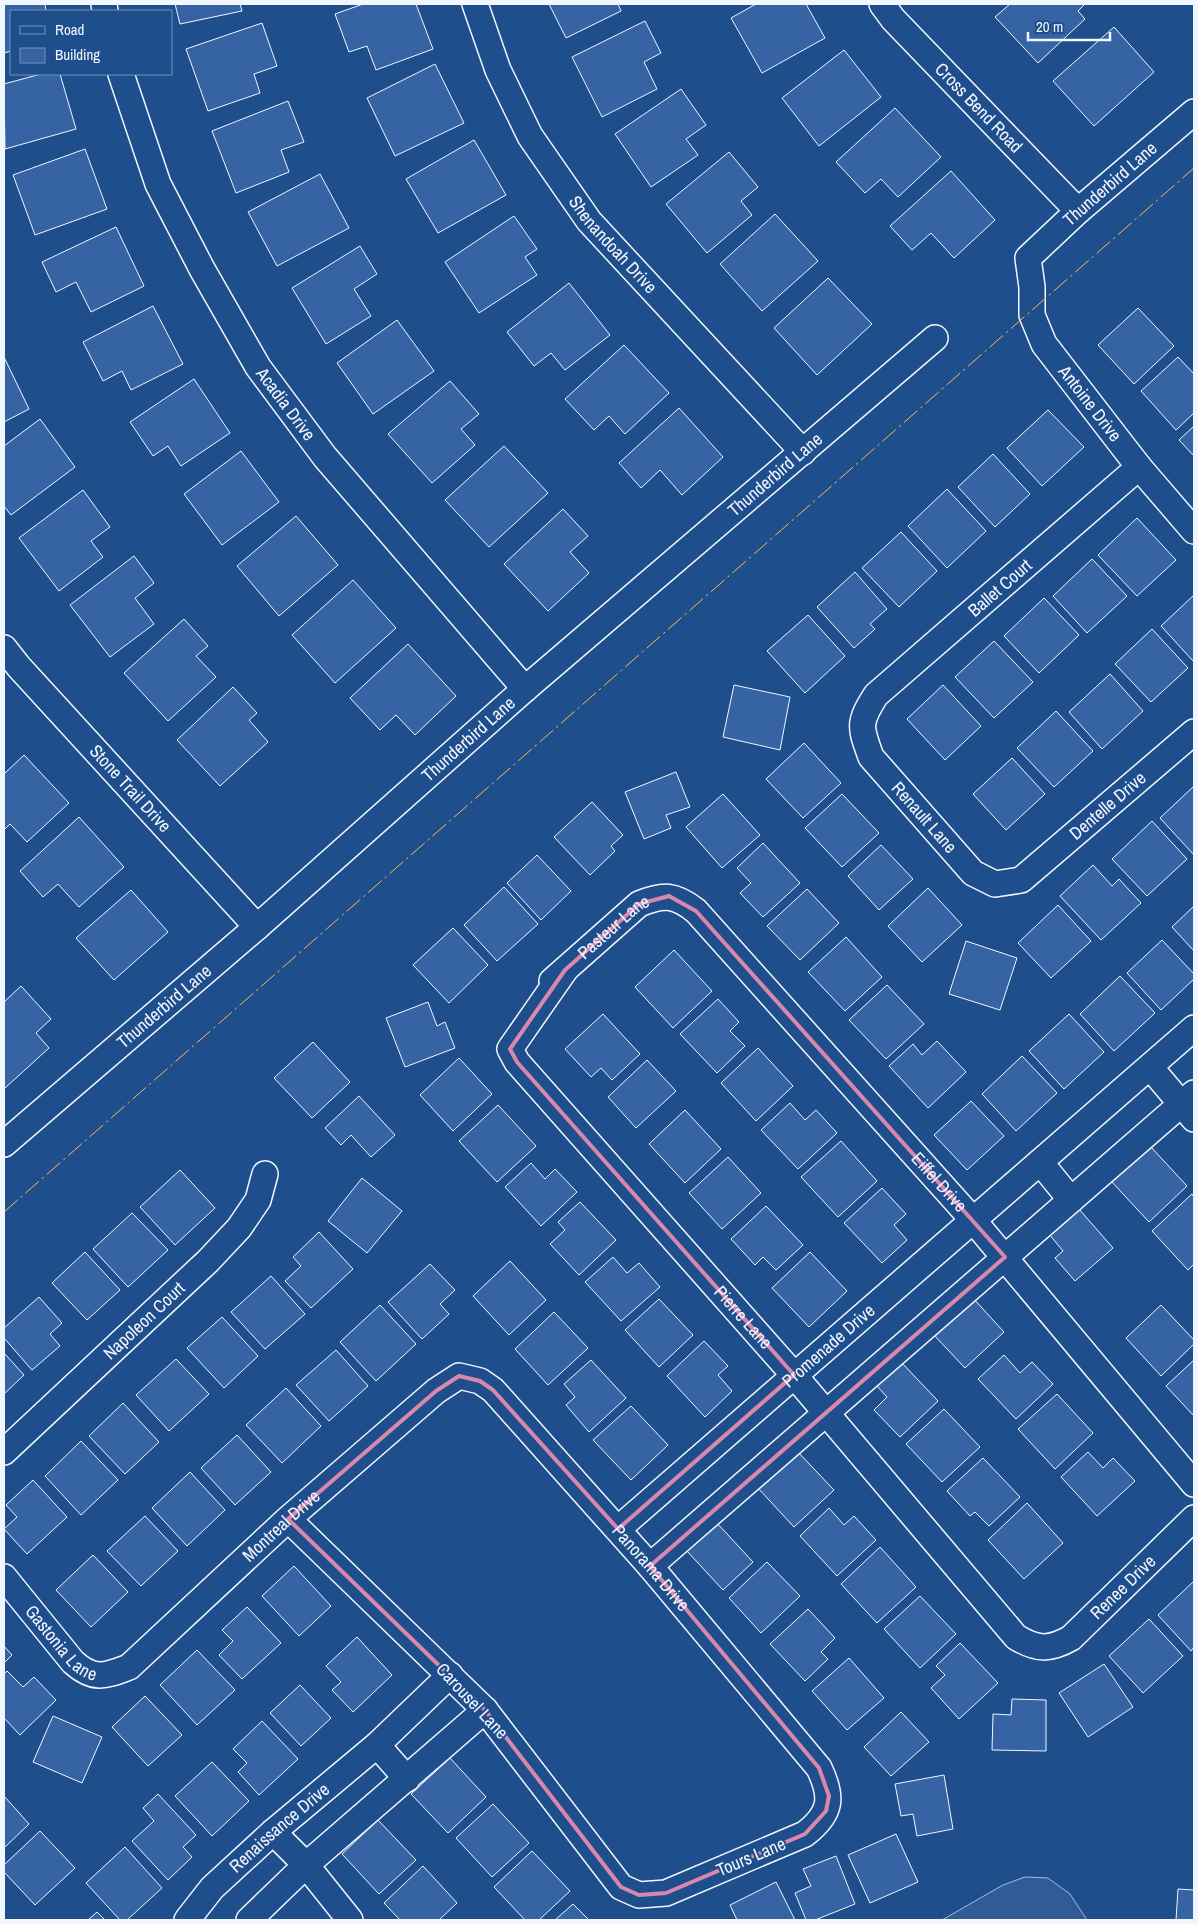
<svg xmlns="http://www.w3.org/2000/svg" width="1198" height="1924" viewBox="0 0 1198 1924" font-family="'Archivo Narrow',sans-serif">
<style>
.built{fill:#305b95;stroke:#a8bbd7}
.building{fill:#3563a3;stroke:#f2f6ff}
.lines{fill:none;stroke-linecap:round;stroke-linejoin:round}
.minor-casing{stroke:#f2f6ff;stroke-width:28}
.minor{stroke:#1f4e8c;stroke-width:25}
.power{stroke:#ffb74d;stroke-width:1;stroke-dasharray:18 4 2.5 4;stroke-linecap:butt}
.marked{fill:none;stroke:#da87ad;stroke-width:4;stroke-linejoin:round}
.labels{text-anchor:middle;stroke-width:4;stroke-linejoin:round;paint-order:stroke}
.street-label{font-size:18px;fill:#f2f6ff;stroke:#1f4e8c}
</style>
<rect width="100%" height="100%" fill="#1f4e8c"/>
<path class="built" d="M1025,1877L1048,1878L1070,1894L1087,1920H942L1003,1885Z"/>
<g class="building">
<path d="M4,4H45L46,11H11V51L4,53Z"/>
<path d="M175,4H240L242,11L180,24Z"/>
<path d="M363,4H416L433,49L376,70L367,46L349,52L335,14Z"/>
<path d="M549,4H618L621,11L566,38Z"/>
<path d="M756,4H806L825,38L762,73L731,18Z"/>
<path d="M1010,4H1085L1078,11L1085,19L1038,63L995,17Z"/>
<path d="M645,21L661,53L644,62L657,89L602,117L572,57Z"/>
<path d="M262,23L277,66L254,74L260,93L208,111L186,49Z"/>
<path d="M1114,27L1154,72L1094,126L1053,81Z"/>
<path d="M844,50L881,97L819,146L782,98Z"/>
<path d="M435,64L464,123L395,156L367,98Z"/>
<path d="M41,74H60L76,129L5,149L4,84Z"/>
<path d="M681,89L706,125L686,139L698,155L651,187L615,134Z"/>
<path d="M288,101L304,142L281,150L289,172L236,193L212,131Z"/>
<path d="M895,108L941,157L898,197L881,179L865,193L836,162Z"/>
<path d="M474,140L506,195L438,233L406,179Z"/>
<path d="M85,149L107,209L35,235L13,175Z"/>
<path d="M729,152L758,187L741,201L752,215L707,253L666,204Z"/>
<path d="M951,171L995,220L954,258L931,233L912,250L890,226Z"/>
<path d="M320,174L349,228L277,266L248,212Z"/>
<path d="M775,214L818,261L762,311L720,264Z"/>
<path d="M514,216L537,249L525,257L537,275L479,313L445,262Z"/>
<path d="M116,227L144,286L91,312L76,282L56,292L42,262Z"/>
<path d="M360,246L377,274L354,289L371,316L326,344L292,288Z"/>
<path d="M828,278L872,324L817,375L774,328Z"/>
<path d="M569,283L610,335L565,370L551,353L534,366L507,332Z"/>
<path d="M153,306L183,364L131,390L122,371L103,381L83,342Z"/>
<path d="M1138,308L1174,346L1134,384L1098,345Z"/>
<path d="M397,320L434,371L373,414L337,363Z"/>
<path d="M624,345L669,393L625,434L609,416L594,430L565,399Z"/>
<path d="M4,357L29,409L4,422Z"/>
<path d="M1178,357L1194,374V413L1176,430L1141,391Z"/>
<path d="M194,379L230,433L181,466L168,446L153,456L130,422Z"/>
<path d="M450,381L479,414L461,429L475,445L432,483L388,434Z"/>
<path d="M679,408L723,457L682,495L660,470L641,488L619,463Z"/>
<path d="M1048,410L1084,447L1042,486L1007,448Z"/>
<path d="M40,419L75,467L11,515L4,506V446Z"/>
<path d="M1194,426V456L1179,440Z"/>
<path d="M504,446L548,493L489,547L445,500Z"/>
<path d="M241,451L279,502L222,545L184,494Z"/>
<path d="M993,454L1030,494L995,527L958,487Z"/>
<path d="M947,489L986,531L947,568L908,526Z"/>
<path d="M83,490L110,527L91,541L103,557L59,591L19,538Z"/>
<path d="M563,509L588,536L570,552L589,573L548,611L504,564Z"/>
<path d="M296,516L338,565L279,616L237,566Z"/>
<path d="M1137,518L1176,560L1137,596L1098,555Z"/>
<path d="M901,532L937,571L899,607L862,568Z"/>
<path d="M134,556L154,583L135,598L154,624L110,657L70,605Z"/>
<path d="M1092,559L1127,596L1087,633L1053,596Z"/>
<path d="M855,572L887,609L870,624L875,629L854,648L817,607Z"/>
<path d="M353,580L396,628L335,683L292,635Z"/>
<path d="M1194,595V662L1161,626Z"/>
<path d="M1044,598L1079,635L1039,673L1004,636Z"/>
<path d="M808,615L845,656L805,693L767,651Z"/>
<path d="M184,619L208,646L196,656L216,677L168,721L124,673Z"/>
<path d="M1152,629L1188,668L1151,702L1115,664Z"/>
<path d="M994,641L1033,682L994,718L955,677Z"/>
<path d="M408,644L456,696L415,735L396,715L380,730L350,698Z"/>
<path d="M1110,674L1143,711L1102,749L1069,712Z"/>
<path d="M734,685L790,697L780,750L723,737Z"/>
<path d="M943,685L981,726L945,760L907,719Z"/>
<path d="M233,687L257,713L249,720L268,742L220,786L177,740Z"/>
<path d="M1056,711L1093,751L1054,787L1017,748Z"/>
<path d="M804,743L841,783L803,818L766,779Z"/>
<path d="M24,755L69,803L27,842L10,824L4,830V774Z"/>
<path d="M1012,758L1045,794L1006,830L973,794Z"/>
<path d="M676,772L690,807L666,815L671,828L644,839L625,792Z"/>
<path d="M1194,786V855L1160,818Z"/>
<path d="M723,794L760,835L722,868L686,827Z"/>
<path d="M842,794L879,833L842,867L805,828Z"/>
<path d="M592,802L623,835L611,846L615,851L590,875L554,837Z"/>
<path d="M79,817L124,867L79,907L58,884L43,897L20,871Z"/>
<path d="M1152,821L1187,859L1147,896L1112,859Z"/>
<path d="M763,843L800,883L763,917L740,893L751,883L737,868Z"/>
<path d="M881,845L913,879L879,910L848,876Z"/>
<path d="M537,855L571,891L541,920L507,883Z"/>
<path d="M1093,865L1112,886L1119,879L1141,903L1101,940L1060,896Z"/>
<path d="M504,887L538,924L497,961L464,925Z"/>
<path d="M928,888L962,925L922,962L888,926Z"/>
<path d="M807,889L839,923L800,960L767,926Z"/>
<path d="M131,890L168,932L114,980L76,938Z"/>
<path d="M1058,905L1091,941L1051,978L1018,943Z"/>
<path d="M1194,906V951L1172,927Z"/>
<path d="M453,928L488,965L449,1003L413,965Z"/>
<path d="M846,937L882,977L845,1011L808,972Z"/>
<path d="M1162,940L1194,974V979L1161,1010L1127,973Z"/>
<path d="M966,941L1017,958L1000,1010L949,994Z"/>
<path d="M674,950L712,991L673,1028L635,987Z"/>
<path d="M1120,976L1155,1013L1114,1051L1080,1014Z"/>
<path d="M887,985L924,1024L886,1059L849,1020Z"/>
<path d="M21,986L51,1019L36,1033L49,1048L5,1088L4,1087V1002Z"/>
<path d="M718,999L739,1022L730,1031L745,1046L717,1073L680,1034Z"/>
<path d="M428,1002L437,1026L445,1022L455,1048L405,1067L386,1018Z"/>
<path d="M603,1014L640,1054L612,1080L601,1068L591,1077L565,1049Z"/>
<path d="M1069,1014L1104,1052L1064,1089L1029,1051Z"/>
<path d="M937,1041L966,1072L928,1108L889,1066L913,1044L922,1055Z"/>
<path d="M313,1042L350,1082L312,1118L274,1078Z"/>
<path d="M758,1048L793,1086L756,1121L721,1083Z"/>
<path d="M1022,1056L1057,1093L1016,1131L982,1094Z"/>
<path d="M459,1058L492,1094L453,1131L420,1095Z"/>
<path d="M647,1060L676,1091L636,1128L608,1097Z"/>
<path d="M359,1096L395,1135L371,1157L351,1135L341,1145L325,1128Z"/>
<path d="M971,1101L1004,1136L967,1170L934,1135Z"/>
<path d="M790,1103L805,1120L816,1110L837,1133L798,1169L761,1130Z"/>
<path d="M498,1105L536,1146L497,1182L459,1141Z"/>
<path d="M685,1110L721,1149L685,1183L649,1144Z"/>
<path d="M841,1141L877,1181L838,1217L801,1177Z"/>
<path d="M1150,1146L1187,1186L1149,1222L1112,1182Z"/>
<path d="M728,1157L761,1193L722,1229L689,1193Z"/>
<path d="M531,1163L545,1179L555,1169L577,1192L541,1226L505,1187Z"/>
<path d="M180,1170L215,1208L175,1245L140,1207Z"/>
<path d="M362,1178L402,1211L367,1253L328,1221Z"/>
<path d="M882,1188L906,1214L894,1225L907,1240L882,1263L844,1223Z"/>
<path d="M1192,1194L1194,1197V1264L1188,1270L1152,1231Z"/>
<path d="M580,1202L616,1240L579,1275L550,1244L565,1230L558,1222Z"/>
<path d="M766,1206L803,1245L776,1270L763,1257L755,1265L731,1239Z"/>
<path d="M1078,1208L1113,1248L1075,1281L1055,1258L1063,1251L1049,1234Z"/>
<path d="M132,1213L168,1250L128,1287L93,1249Z"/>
<path d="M319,1232L353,1269L311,1308L285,1281L301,1266L293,1257Z"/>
<path d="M85,1252L120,1290L87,1320L52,1283Z"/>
<path d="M810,1252L847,1291L809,1327L772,1288Z"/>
<path d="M613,1257L627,1273L639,1263L660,1287L621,1321L585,1282Z"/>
<path d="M510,1261L546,1300L509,1335L473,1296Z"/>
<path d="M430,1264L455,1290L440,1304L449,1314L422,1339L388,1302Z"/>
<path d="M271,1276L305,1314L265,1349L231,1312Z"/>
<path d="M39,1297L62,1323L50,1334L60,1346L32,1370L4,1338V1328Z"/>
<path d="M972,1297L1004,1332L965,1368L933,1334Z"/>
<path d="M659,1299L693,1335L659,1367L625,1330Z"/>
<path d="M380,1305L416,1344L376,1381L340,1342Z"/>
<path d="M1161,1305L1194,1340V1344L1161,1376L1126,1338Z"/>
<path d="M554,1312L588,1348L548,1385L515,1349Z"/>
<path d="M222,1317L258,1356L224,1388L187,1348Z"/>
<path d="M704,1341L728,1366L718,1375L732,1391L705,1417L667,1376Z"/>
<path d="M336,1350L368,1386L329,1421L296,1385Z"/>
<path d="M4,1353L24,1375L4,1394Z"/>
<path d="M1004,1355L1020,1373L1032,1362L1053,1384L1016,1419L978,1379Z"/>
<path d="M176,1359L209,1394L169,1431L136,1395Z"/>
<path d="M591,1360L626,1398L589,1432L566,1405L575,1397L564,1384Z"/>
<path d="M1194,1360V1416L1166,1386Z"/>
<path d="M901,1362L938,1401L900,1437L874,1410L887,1397L876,1385Z"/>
<path d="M286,1388L321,1426L282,1463L246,1425Z"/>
<path d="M1057,1394L1093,1433L1055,1469L1018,1429Z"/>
<path d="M123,1403L159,1442L125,1474L89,1436Z"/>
<path d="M631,1406L668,1445L631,1480L593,1440Z"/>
<path d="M944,1409L980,1447L942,1482L906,1444Z"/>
<path d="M237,1435L271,1472L235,1505L201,1468Z"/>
<path d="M81,1441L118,1480L81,1515L45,1476Z"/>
<path d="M796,1450L834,1490L794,1527L757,1487Z"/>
<path d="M1088,1452L1103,1468L1113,1458L1135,1481L1097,1516L1061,1477Z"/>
<path d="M983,1458L1020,1497L989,1526L975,1512L970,1516L947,1491Z"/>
<path d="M190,1472L225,1510L187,1546L152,1508Z"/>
<path d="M33,1480L67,1517L27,1554L4,1529L17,1517L6,1505Z"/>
<path d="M1027,1503L1063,1543L1024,1579L988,1540Z"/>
<path d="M829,1508L844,1525L854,1516L876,1540L837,1576L800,1536Z"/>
<path d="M145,1516L178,1551L141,1586L107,1551Z"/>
<path d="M716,1522L753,1562L723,1590L686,1550Z"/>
<path d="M880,1547L916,1587L877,1623L841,1584Z"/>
<path d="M93,1555L128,1592L91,1627L56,1590Z"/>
<path d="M767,1562L800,1596L761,1633L729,1598Z"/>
<path d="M294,1566L331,1606L299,1636L262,1596Z"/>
<path d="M1194,1581V1647L1191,1651L1158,1615Z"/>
<path d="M920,1596L956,1634L920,1668L884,1629Z"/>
<path d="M247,1607L281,1643L242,1679L219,1655L233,1641L222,1630Z"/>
<path d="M808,1609L835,1638L821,1652L828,1659L805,1681L770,1644Z"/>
<path d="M1149,1619L1183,1656L1143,1693L1109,1656Z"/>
<path d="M357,1637L392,1675L353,1712L332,1690L341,1682L326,1666Z"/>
<path d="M960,1643L998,1683L959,1719L931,1688L945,1675L936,1666Z"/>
<path d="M4,1646L12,1655L4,1663Z"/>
<path d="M197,1650L235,1690L197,1725L160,1685Z"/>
<path d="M849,1658L884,1698L847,1730L812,1691Z"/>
<path d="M1104,1664L1133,1707L1088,1737L1059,1693Z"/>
<path d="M7,1671L23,1687L34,1677L56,1700L20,1735L4,1718V1674Z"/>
<path d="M300,1685L331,1718L301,1746L270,1713Z"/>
<path d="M145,1696L182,1735L148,1766L112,1727Z"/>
<path d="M1012,1699L1046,1700V1751L992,1750L993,1714L1011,1715Z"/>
<path d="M901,1712L929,1742L891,1776L864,1747Z"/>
<path d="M53,1716L102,1737L82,1783L33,1762Z"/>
<path d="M262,1721L298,1759L259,1795L238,1772L247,1763L233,1749Z"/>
<path d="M450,1758L486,1797L448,1833L411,1794Z"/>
<path d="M212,1762L249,1801L212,1836L175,1796Z"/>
<path d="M944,1775L953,1829L917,1836L913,1814L901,1816L895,1784Z"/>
<path d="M158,1794L196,1835L183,1847L192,1857L168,1880L132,1841L154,1821L143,1808Z"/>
<path d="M4,1796L29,1824L4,1848Z"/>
<path d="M493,1804L529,1843L492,1877L456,1838Z"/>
<path d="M378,1820L416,1860L379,1894L342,1854Z"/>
<path d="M40,1831L75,1868L35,1905L4,1872V1865Z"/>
<path d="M896,1834L918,1882L870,1903L848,1855Z"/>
<path d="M125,1847L162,1888L127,1920H120L86,1883Z"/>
<path d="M532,1851L570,1891L539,1920H525L494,1887Z"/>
<path d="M836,1856L855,1904L815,1920H806L795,1893L811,1886L803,1869Z"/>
<path d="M423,1866L457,1903L439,1920H400L384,1903Z"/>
<path d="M776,1882L795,1920H737L730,1905Z"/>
<path d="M1178,1889L1194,1890V1920H1176Z"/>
<path d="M573,1904L589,1920H555Z"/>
<path d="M97,1912L105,1920H88Z"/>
</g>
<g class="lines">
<g class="minor-casing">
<g id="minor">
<path d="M104,4L105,11"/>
<path id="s1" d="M475,4L498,70L530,136L589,221L803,452"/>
<path id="s2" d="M882,4L893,19L1078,211"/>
<path id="s3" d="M121,74L158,184L202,269L258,367L325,457L525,689"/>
<path id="s4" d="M1194,112L1078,211L1028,258L1032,287V315L1044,344L1139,467L1194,531"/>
<path id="s5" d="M1139,467L876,695C858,723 860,727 871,757L973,873L995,884L1021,880L1194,732"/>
<path id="s6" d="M4,648L19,667L257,927"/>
<path id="s7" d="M565,970L510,1049L517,1062L794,1375L1016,1637C1037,1650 1050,1650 1071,1638L1194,1518"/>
<path id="s8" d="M552,981L639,904C663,894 675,894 696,911L973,1220L1194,1484"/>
<path d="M1150,1067L1194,1119"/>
<path id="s9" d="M4,1144L257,927L525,689L935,338"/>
<path d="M1040,1162L1071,1200"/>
<path id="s10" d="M4,1452L208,1261L239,1228L258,1200L265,1174"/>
<path id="s11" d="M618,1529L1194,1028"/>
<path d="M650,1566L1194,1093"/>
<path id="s12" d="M4,1577L73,1662C94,1681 105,1676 129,1667L288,1519L436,1391L459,1376L480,1381L493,1390L650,1566L819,1768C833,1797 832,1813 805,1834L666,1893L639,1895L621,1887L485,1710L288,1519"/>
<path d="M377,1745L407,1779"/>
<path d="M273,1832L306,1865L350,1920"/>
<path id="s13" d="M187,1920L212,1888L273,1832L377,1745L450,1675"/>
<path d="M249,1920L306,1865L485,1710"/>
</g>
</g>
<use href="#minor" class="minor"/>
<path class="power" d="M4,1212L1194,168"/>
</g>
<path class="marked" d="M669,896L696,911L1005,1257L650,1566L819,1768L829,1796L826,1811L805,1834L666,1893L639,1895L621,1887L485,1710L288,1519L436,1391L459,1376L480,1381L493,1390L618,1529L794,1375L517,1062L510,1049L565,970L639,904Z"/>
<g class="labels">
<g class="street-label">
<text dy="6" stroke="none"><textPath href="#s2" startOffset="142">Cross Bend Road</textPath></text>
<text transform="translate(1110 184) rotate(-41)" y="6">Thunderbird Lane</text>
<text dy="6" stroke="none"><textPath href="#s1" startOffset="280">Shenandoah Drive</textPath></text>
<text dy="6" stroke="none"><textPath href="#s4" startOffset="385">Antoine Drive</textPath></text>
<text dy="6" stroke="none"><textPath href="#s3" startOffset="371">Acadia Drive</textPath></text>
<text dy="6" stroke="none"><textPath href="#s9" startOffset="1021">Thunderbird Lane</textPath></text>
<text transform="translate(1000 588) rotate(-41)" y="6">Ballet Court</text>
<text dy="6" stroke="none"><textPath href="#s9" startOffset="616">Thunderbird Lane</textPath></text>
<text dy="6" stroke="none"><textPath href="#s6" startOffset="189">Stone Trail Drive</textPath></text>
<text dy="6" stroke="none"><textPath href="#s5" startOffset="734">Dentelle Drive</textPath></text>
<text dy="6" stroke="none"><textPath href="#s5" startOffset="495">Renault Lane</textPath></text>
<text dy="6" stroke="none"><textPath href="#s8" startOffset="82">Pasteur Lane</textPath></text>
<text dy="6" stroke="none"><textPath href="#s9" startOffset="211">Thunderbird Lane</textPath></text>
<text dy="6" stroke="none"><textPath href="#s8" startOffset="542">Eiffel Drive</textPath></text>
<text dy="6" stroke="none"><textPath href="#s7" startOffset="452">Pierre Lane</textPath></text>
<text dy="6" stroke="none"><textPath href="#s10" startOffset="192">Napoleon Court</textPath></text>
<text dy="6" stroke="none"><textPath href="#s11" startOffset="279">Promenade Drive</textPath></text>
<text dy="6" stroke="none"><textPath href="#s12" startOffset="378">Montreal Drive</textPath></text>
<text dy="6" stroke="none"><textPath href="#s12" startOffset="886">Panorama Drive</textPath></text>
<text dy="6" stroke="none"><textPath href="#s7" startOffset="1004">Renee Drive</textPath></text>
<text dy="6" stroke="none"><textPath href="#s12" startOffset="88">Gastonia Lane</textPath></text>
<text transform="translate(472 1701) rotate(47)" y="6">Carousel Lane</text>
<text dy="6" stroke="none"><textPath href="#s13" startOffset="131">Renaissance Drive</textPath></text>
<text transform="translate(751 1857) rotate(-23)" y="6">Tours Lane</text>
</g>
</g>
<rect width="1198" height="1924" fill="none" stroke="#f2f6ff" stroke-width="10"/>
<rect x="10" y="10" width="162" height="65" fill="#1f4e8c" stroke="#7391ba"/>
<rect x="20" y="26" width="25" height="8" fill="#1f4e8c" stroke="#7391ba"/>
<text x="55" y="35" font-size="15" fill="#f2f6ff">Road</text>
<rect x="20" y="48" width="25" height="15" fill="#3563a3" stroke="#7391ba"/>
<text x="55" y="60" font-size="15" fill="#f2f6ff">Building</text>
<path d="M1028 32v8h82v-8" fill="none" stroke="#f2f6ff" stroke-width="2.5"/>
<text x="1036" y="32" font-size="15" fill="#f2f6ff" stroke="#1f4e8c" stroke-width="4" paint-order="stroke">20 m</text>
</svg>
